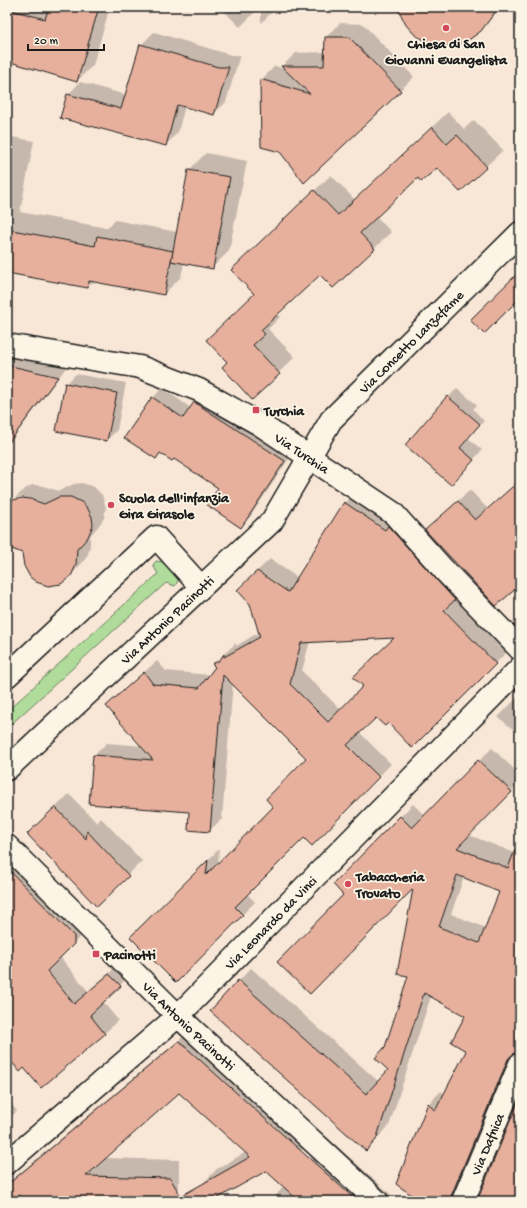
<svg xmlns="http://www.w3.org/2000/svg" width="527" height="1208" viewBox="0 0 527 1208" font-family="'Gochi Hand',sans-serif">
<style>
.green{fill:#b0dc9b;stroke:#667c5c}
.shadow{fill:#0003;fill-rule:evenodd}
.building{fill:#e7b09d;stroke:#1c1c1c;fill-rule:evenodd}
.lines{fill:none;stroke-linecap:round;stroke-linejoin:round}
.street-casing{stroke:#1c1c1c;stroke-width:25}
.secondary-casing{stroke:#1c1c1c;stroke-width:25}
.street{stroke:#fcf5e5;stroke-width:22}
.secondary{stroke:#fcf5e5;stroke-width:22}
.poi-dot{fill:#d1495b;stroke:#fcf5e5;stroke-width:1.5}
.labels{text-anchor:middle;stroke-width:3.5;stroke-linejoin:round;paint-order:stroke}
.poi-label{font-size:14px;font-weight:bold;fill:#1c1c1c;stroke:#fcf5e5;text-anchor:start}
.street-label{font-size:14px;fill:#1c1c1c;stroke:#fcf5e5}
</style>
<rect width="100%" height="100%" fill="#f8e7d7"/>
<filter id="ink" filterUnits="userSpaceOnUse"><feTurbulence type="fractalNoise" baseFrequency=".025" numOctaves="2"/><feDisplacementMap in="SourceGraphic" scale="8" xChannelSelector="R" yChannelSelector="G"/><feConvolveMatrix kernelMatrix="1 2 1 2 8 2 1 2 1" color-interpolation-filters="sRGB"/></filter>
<g filter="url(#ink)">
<path class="green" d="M156,561L163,562L178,577V581L175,586L166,583L7,728V711L158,574L153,565Z"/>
<g class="shadow">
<path d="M7,7H110L93,65L77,81L7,55Z"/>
<path d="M220,7H256L254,13L240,27Z"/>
<path d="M261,7H277L261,23Z"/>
<path d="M400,7H502L480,30Z"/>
<path d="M340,23L363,24L414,77L305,181L261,80L275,66L285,69L282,66L296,53L325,52L326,37Z"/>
<path d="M154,32L231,55H240L226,102L214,114L185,106L178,132L166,145L68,95L80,82L126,95L141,45Z"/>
<path d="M448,112L464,129L474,120L503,150L460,191L437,167L418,177L376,216L391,232L375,248L333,287L320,273L277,314L280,317L268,329L295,357L252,398L229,362L255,294L248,254L331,175L355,200Z"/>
<path d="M7,136L34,141L20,212L107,228L115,220L177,232L189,170L206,153L247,161L229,251L212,268L184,263L181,277L164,294L94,281L87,287L7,272Z"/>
<path d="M7,354L68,365L15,436L7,444Z"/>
<path d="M76,374L126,383L117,430L107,440L66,384Z"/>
<path d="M162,388L191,408L204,393L294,451L250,517L240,526L219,488L174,458L161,452L156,458L153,398Z"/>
<path d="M457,388L477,405L473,409L484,421L468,438L482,450L460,475L407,445Z"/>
<path d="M520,480V583L426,530L470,490L488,509Z"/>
<path d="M82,483L94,487L102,495L106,507L104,518L97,528L90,536V546L88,554L84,561L70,576L7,543V506L23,498L22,496L14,499L25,489L32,485H40L59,491L74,484Z"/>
<path d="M358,491L508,651L412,746L388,722L376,716L359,732L391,764L312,844L304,836L247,894L255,902L176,981L131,937L219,849L218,864L274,807L308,758L233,683L222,819L209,831L190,811L94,755L107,743L143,746L120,693L157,661L166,671L210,675L216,667L214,664L226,652L236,643V646L259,632L251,577L270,559L298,578L345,503ZM396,637L364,686L341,710L302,671L310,641Z"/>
<path d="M520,695V735L498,717Z"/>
<path d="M492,748L520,775V782L469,835L520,855V1050L464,1183L472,1200L478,1201L520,1099V1201H422L397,1184L429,1103L441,1091L445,1095L468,1051L467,1016L431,996L389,1126L366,1150L211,1011L251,968L378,1081L389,1070L386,1047L409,975L415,886L344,895L383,834L413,804L425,816ZM464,877L500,892L486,928L451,914Z"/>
<path d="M69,794L97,823L101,818L142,861L97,905L29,834Z"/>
<path d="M7,842L87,930L60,957L88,991L123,961L133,972L103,1002L118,1020L105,1033L41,1087L24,1067L7,1055Z"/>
<path d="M198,1024L319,1133L301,1151L211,1201H199V1187L217,1169L246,1152L179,1092L105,1158L179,1160V1201H22V1195H7V1184L14,1178Z"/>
<path d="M7,1099L17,1111L7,1121Z"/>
<path d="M328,1138L398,1201H271L308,1158Z"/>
</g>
<g class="building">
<path d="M49,7H99L77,82L7,61V9L45,19Z"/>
<path d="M397,7H499L481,31L470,39L457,45L443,46L429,42L416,36L406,25Z"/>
<path d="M325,37H349L401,91L304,183L280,152L261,147L260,79L310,94L281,66H324Z"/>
<path d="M140,44L218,67H229L214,115L177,105L166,146L60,118L67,94L121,109Z"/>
<path d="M432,127L447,144L457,135L487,167L460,192L437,168L421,182L418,178L360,233L375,249L333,288L320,275L261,330L265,334L253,345L280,374L252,400L222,367L227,362L206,340L254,294L231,270L314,190L338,215Z"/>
<path d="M188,170L230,177L213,269L171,261Z"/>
<path d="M7,229L95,246L97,236L173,251L164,295L89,281L88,288L7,273Z"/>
<path d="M520,271V298L484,334L470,320Z"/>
<path d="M7,365L58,377L7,445Z"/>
<path d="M65,383L117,393L107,441L56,431Z"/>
<path d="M447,396L480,424L460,448L474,460L451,485L405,445Z"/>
<path d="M152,397L183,418L194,402L285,461L241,528L207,505L218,488L174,459L172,461L160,453L156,459L124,438Z"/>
<path d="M520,480V585L496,606L425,530L458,501L475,520Z"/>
<path d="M59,497H71L83,503L88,509L92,517L93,525L88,537L83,543L77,549L76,565L71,576L61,584L48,586L36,582L30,577L24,566L22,553L7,547V504L13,500L22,498L30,499L44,504Z"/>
<path d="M344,502L385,530L388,526L455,600L444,610L496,664L412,748L388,723L385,726L376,718L347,745L379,777L312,846L304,838L235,907L243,915L176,983L130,937L208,860L206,875L273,807L266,799L306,758L223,675L210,832L188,830L189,812L89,804L93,755L153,760L106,706L144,672L153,684L199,688L215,667L212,664L220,660L224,654V657L260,637L250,604L237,590L257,571L288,592ZM394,638L353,677L363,686L328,722L290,684L301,643Z"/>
<path d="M478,760L512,792L457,848L508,868L518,842H520V1052L513,1054L508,1059L451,1196V1201H420L396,1184L428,1103L435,1111L466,1051L451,1042L465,1016L424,993L376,1140L366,1151L210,1011L238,980L366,1094L388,1070L375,1058L385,1047L408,976L397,974L413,889L310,994L277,962L343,895L333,884L383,833L400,816L412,828ZM457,875L499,892L479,943L439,927Z"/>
<path d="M55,807L86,839L87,831L129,876L97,907L27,834Z"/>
<path d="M7,868L74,936V944L47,971L74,1004L109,974L121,986L90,1015L105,1034L41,1088L24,1068L20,1072L7,1056Z"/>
<path d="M179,1041L262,1116L357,1201H299L266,1171L213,1201H173L181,1197H135V1201H21V1196H7V1185ZM179,1093L250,1157L181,1196L170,1178L86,1176Z"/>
<path d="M520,1097V1201H477Z"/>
</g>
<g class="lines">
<g class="street-casing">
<g id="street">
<path id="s1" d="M7,345L140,367L199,390L261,425L393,513L444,570L520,649"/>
<path d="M7,676L156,537L201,587"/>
<path id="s2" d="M7,769L272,521L331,420L520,233"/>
<path id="s3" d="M7,846L178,1016L377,1201"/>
<path id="s4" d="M7,1163L178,1016L520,668"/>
</g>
</g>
<g class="secondary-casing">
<g id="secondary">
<path id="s5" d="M463,1201L520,1064"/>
</g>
</g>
<use href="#street" class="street"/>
<use href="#secondary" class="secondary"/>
</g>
</g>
<g class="poi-dot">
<circle cx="446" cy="28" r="4"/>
<rect x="252" y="406" width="8" height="8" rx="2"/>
<circle cx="111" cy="505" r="4"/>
<circle cx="348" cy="884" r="4"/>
<rect x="92" y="950" width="8" height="8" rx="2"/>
</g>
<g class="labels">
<g class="poi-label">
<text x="446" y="48" text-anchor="middle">Chiesa di San<tspan x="446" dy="16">Giovanni Evangelista</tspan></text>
<text x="264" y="415">Turchia</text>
<text x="119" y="502">Scuola dell'infanzia<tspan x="119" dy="16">Gira Girasole</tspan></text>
<text x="356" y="881">Tabaccheria<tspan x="356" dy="16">Trovato</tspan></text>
<text x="104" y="959">Pacinotti</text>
</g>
<g class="street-label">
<text dy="5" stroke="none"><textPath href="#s2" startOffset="592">Via Concetto Lanzafame</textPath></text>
<text dy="5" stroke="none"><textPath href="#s1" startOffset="319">Via Turchia</textPath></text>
<text dy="5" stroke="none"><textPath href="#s2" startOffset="219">Via Antonio Pacinotti</textPath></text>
<text dy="5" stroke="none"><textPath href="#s4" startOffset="357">Via Leonardo da Vinci</textPath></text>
<text dy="5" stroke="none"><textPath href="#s3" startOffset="256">Via Antonio Pacinotti</textPath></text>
<text dy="5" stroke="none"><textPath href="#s5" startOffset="62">Via Dafnica</textPath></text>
</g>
</g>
<rect width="527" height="1208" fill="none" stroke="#fcf5e5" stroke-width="24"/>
<rect x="12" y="12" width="503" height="1184" fill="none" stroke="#1c1c1c" stroke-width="1.5" filter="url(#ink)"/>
<path d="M28 44v6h76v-6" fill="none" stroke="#1c1c1c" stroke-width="2"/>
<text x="34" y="44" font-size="12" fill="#1c1c1c" stroke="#fcf5e5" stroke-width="3" paint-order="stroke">20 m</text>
</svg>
